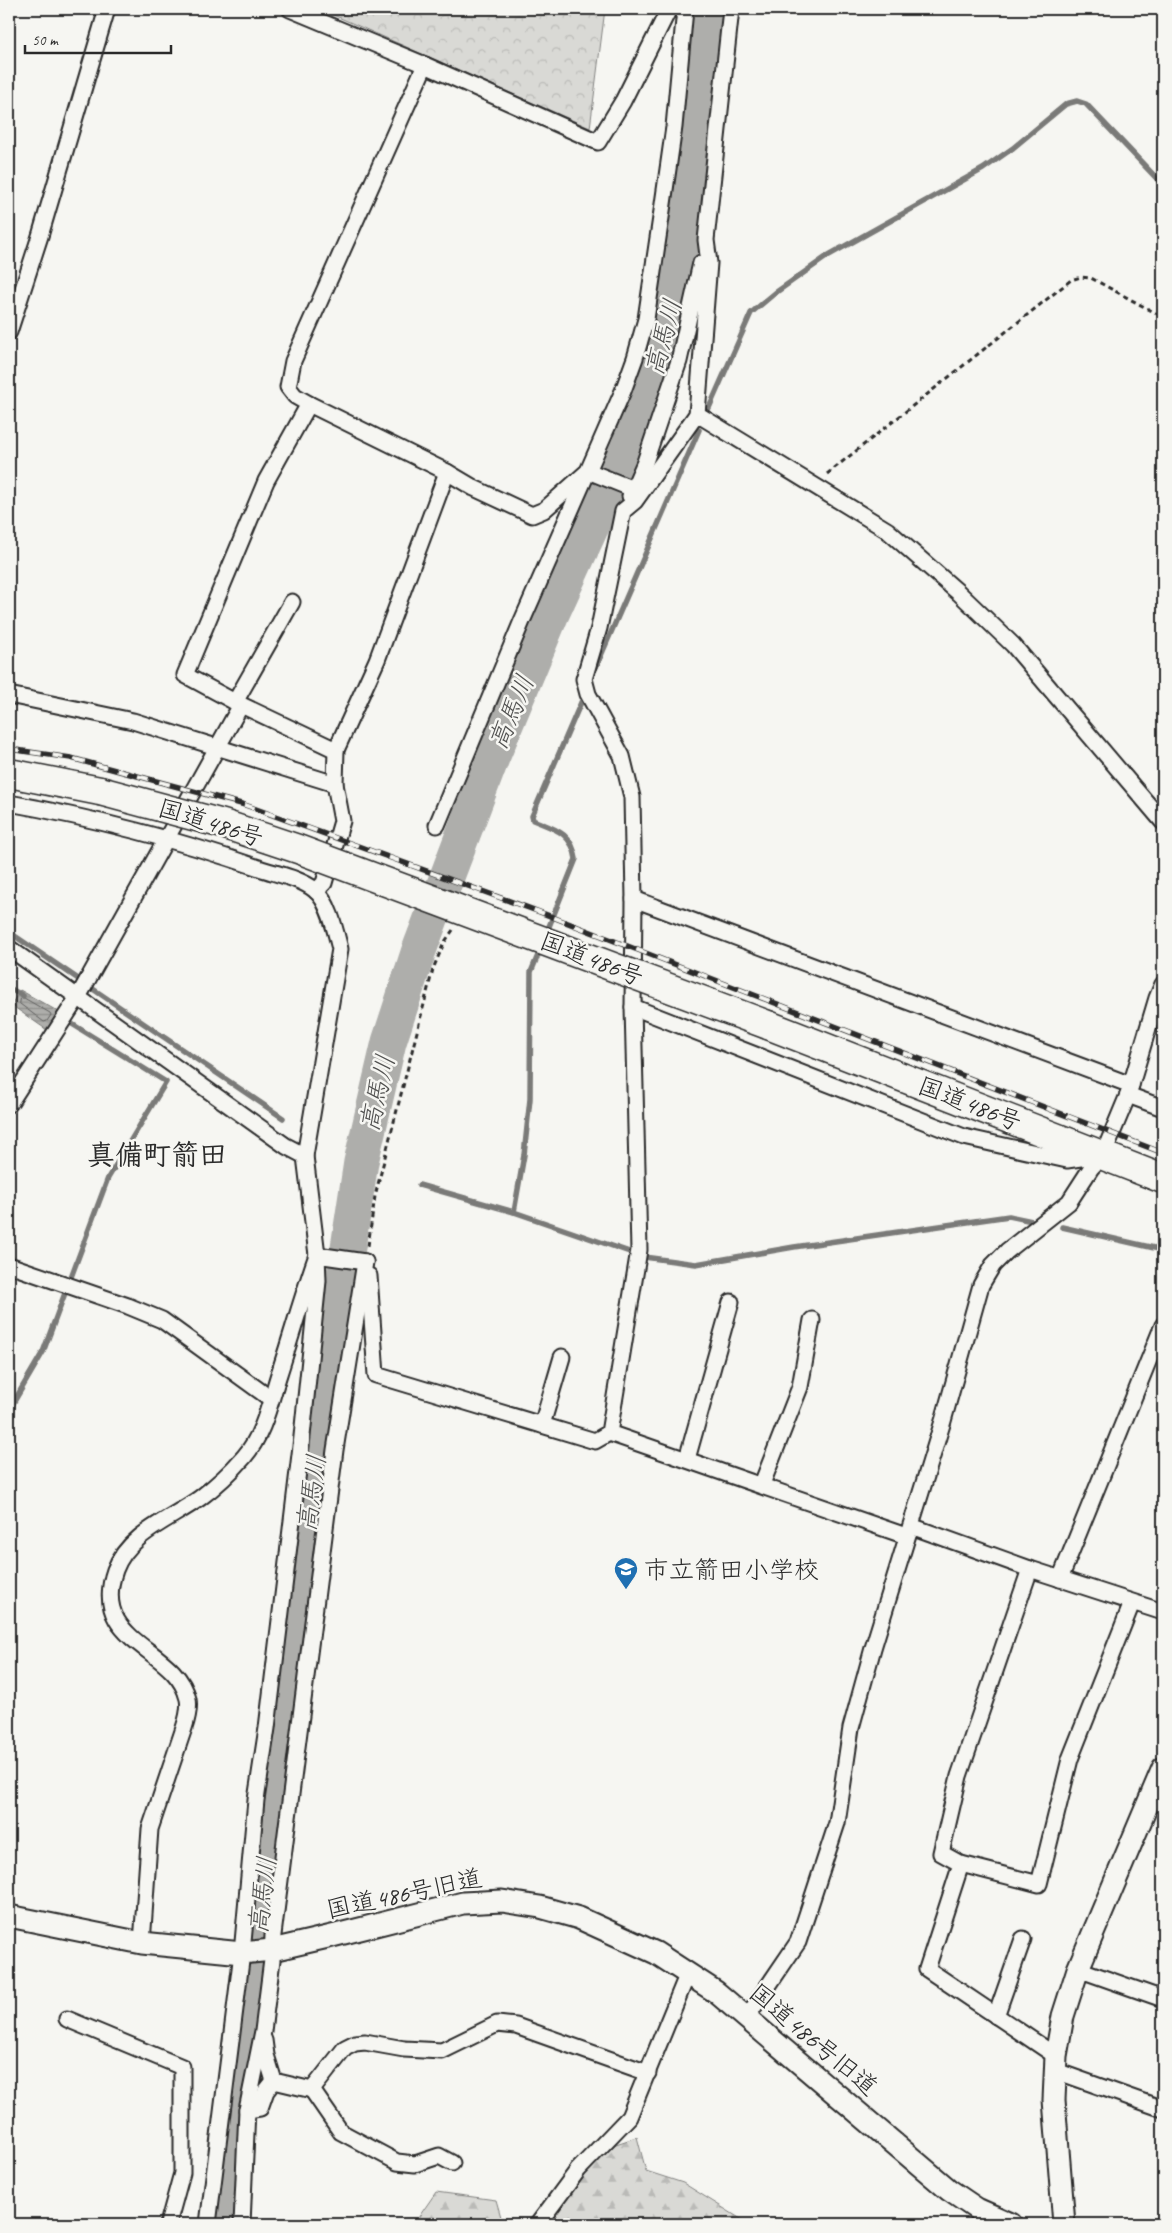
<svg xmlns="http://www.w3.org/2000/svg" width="1172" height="2233" viewBox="0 0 1172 2233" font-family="Caveat,'Klee One',sans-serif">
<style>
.forest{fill:url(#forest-firs);stroke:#828280}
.park{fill:url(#park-crowns);stroke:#828280}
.water{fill:url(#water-rules);stroke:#7a7a78}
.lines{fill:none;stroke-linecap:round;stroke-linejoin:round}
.shore{stroke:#5f5f5e;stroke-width:1}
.stream{stroke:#7a7a78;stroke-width:5.5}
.river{stroke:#aeaeab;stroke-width:35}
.street-casing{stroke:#2b2b2b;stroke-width:19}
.secondary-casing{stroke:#2b2b2b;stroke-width:25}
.highway-casing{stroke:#2b2b2b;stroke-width:31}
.path{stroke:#2b2b2b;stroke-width:3;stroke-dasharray:5 4;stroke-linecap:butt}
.street{stroke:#f6f6f2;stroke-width:15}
.secondary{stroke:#f6f6f2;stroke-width:21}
.highway{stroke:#f6f6f2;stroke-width:28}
.rail-casing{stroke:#2b2b2b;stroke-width:5.5}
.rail{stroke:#f6f6f2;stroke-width:4;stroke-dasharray:11;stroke-linecap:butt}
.highway-bridge-casing{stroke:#2b2b2b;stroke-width:31;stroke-linecap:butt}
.highway-bridge{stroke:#f6f6f2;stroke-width:28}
.labels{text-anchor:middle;stroke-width:5;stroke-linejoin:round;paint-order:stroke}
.street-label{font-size:25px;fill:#2b2b2b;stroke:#f6f6f2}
.poi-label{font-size:25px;fill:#2b2b2b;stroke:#f6f6f2;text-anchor:start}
.water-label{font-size:26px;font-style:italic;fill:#525251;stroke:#f6f6f2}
.quarter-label{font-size:28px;font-weight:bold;fill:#2b2b2b;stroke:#f6f6f2}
</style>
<defs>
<pattern id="forest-firs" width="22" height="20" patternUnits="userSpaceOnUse" patternTransform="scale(1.25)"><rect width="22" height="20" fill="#d9d9d5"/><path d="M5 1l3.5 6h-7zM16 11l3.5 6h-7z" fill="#babab7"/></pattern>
<pattern id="park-crowns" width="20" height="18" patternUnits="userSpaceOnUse" patternTransform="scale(1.25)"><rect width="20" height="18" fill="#d9d9d5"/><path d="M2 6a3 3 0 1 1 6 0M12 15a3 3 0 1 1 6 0" fill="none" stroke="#babab7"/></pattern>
<pattern id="water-rules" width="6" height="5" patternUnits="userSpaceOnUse" patternTransform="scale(1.25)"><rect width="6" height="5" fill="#aeaeab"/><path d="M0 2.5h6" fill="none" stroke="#8e8e8b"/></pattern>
</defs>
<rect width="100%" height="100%" fill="#f6f6f2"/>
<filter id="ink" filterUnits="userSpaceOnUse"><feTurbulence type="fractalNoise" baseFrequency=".02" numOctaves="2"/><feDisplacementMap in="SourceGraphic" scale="10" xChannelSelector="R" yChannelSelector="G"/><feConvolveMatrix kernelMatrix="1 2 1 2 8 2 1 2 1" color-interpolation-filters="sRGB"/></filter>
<g filter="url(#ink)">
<g class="forest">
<path d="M637,2137L646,2171L683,2183L749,2224H546L599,2158L616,2144Z"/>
<path d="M436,2192L496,2200L503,2224H419L418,2218Z"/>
</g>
<path class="park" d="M320,9H605L590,128Z"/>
<path class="water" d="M20,990L59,1012L47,1030L11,1005Z"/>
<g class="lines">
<path class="shore" d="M21,998H24L50,1013L51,1015L47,1021L44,1022L20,1004Z"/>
<g class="stream">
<path d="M709,408L751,313L775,293L829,255L983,169L1013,148L1066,104L1077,101L1086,104L1163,185"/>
<path d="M593,674L699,430"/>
<path d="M9,932L283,1118"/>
<path d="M546,934L576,859C572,832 554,829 533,820L532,816L582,700"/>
<path d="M9,988L23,996"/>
<path d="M353,1158L368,1165"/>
<path d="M419,1185L514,1212L644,1257L696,1264L794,1247L1009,1216L1032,1221"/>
<path d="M514,1212L524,1155L530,1099L531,972L541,948"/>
<path d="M1062,1227L1163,1250"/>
<path d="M9,1410L43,1352L108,1178L166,1082L64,1019"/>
</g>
<path class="river" d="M224,2224L238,2087L263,1901L281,1716L301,1575L305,1530L361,1162L389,1042L418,953L492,758L551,616L629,445L654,371L675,297L693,159L706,9"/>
<g class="street-casing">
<g id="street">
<path d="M290,9L425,65L598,142L623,101L669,9"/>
<path d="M731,9L706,240L709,263L697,414L635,501L623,511L599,628L584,679L588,694L622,756L632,797L634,899L633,1007L639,1250L609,1433L906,1536"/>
<path d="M425,65L293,361L288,387L295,396L309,404L447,472L474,488L532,515L544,510L588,471L623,391L635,358L646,319L663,204L674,127L685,9"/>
<path d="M9,332L40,236L107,9"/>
<path d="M309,404L266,481L185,675L235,702L336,750"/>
<path d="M697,414L887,530L959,593L1013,645L1163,822"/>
<path d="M630,496L645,462L679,361L701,263"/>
<path d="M9,695L133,721L335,784"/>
<path d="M235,702L292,602"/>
<path d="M9,803C93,818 178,840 259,868C276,874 300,878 315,890C329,901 336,933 340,949L305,1156L317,1255L318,1281L301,1446L267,1728L256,1800L242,1953L208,2224"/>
<path d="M437,825L522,621L588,471L633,489"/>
<path d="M316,891L324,883L342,821L335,784L336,750L377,660L447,472"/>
<path d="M634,899L1131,1085"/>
<path d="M9,948L286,1146L305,1156"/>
<path d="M633,1007L964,1137L1067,1160L1094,1156"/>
<path d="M1128,1095L1163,1108"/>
<path d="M9,1104L78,997L241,705"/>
<path d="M9,1265L128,1306L162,1320L271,1399"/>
<path d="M369,1276L376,1375L595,1441L609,1433"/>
<path d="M542,1425L562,1357"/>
<path d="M687,1459L731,1302"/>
<path d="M762,1484L800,1387L812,1320"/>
<path d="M911,1526L1030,1569L1163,1612"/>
<path d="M1030,1569L959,1776L941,1853L961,1864L927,1969L1056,2056"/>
<path d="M1060,1579L1163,1325"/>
<path d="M961,1864L1039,1884L1070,1759L1132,1603"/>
<path d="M142,1943L150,1829L184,1728C187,1719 190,1709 188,1699C176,1646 89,1644 115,1570C128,1534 171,1519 200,1498C216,1486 231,1472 244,1457C264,1434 270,1402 279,1374C292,1334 303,1294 317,1255L365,1262"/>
<path d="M1078,1969L1163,1999"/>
<path d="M996,2016L1023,1939"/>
<path d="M747,2017L798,1942L837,1823L851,1728L873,1648L943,1421L981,1285L993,1265L1007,1251L1069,1202L1091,1168L1103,1155L1128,1095L1157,998L1163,984"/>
<path d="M67,2019L182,2067V2173L168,2224"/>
<path d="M1056,2071L1163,2109"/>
<path d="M274,2081L312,2090L345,2048L355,2043L365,2042L404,2049L442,2051L497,2024L516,2026L648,2073"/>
<path d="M312,2090L341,2132L397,2162L415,2164L439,2156L452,2163"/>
<path d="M247,2110L260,2108L266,2091L274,2081L266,2055L264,2040"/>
<path d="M242,2224L247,2110L263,2031L272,1960L273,1935L335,1450L365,1262"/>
<path d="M538,2224L578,2170L629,2117L688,1973"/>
</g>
</g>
<g class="secondary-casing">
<g id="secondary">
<path d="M9,1916L142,1943L242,1953L272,1950L332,1936L463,1903L502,1901L540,1907L579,1918L656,1953L716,1992L949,2190L977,2209L1011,2224"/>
<path d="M1064,2224L1054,2100L1056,2056L1063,2016L1078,1969L1163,1768"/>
</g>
</g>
<g class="highway-casing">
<g id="highway">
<path d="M9,773L100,791"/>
<path d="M768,1025L1163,1179"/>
</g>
</g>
<g class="path">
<path d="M827,474L1071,280L1081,277L1091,278L1163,317"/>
<path d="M368,1246L375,1196L433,969L444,943L453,930"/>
</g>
<use href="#street" class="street"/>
<use href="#secondary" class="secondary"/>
<use href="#highway" class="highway"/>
<g class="rail-casing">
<path id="rail" d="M9,749L71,758L245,805L537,911L1163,1153"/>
</g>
<use href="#rail" class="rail"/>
<g class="highway-bridge-casing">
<path id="highway-bridge" d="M100,791L223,824L298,849L768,1025"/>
</g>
<use href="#highway-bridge" class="highway-bridge"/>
</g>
</g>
<defs>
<g id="school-pin" transform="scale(1.25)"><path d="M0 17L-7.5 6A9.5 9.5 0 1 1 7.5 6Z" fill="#1f6fb2" stroke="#f6f6f2"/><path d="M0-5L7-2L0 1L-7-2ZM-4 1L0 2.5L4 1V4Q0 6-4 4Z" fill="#fff"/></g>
</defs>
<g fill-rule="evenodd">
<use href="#school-pin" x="626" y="1569"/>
</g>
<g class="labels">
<g class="street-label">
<text transform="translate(211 822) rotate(17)" y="9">国道486号</text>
<text transform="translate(592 958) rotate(21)" y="9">国道486号</text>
<text transform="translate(970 1103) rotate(21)" y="9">国道486号</text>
<text transform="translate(404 1893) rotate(-12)" y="9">国道486号旧道</text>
<text transform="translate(814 2039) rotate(40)" y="9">国道486号旧道</text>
</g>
<g class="poi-label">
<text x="644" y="1578">市立箭田小学校</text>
</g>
<g class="water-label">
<text transform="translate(663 337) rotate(-75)" y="9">高馬川</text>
<text transform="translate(511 712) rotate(-67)" y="9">高馬川</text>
<text transform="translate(377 1093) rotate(-77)" y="9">高馬川</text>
<text transform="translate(311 1493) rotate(-82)" y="9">高馬川</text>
<text transform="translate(262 1895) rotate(-83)" y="9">高馬川</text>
</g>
<g class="quarter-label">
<text x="157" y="1164">真備町箭田</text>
</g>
</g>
<rect width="1172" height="2233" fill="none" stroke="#f6f6f2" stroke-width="30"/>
<rect x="15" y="15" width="1142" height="2203" fill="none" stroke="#2b2b2b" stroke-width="2" filter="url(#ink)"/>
<path d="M25 45v8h146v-8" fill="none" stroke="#2b2b2b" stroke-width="2.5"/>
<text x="32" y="45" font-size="15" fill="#2b2b2b" stroke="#f6f6f2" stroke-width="4" paint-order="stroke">50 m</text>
</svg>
